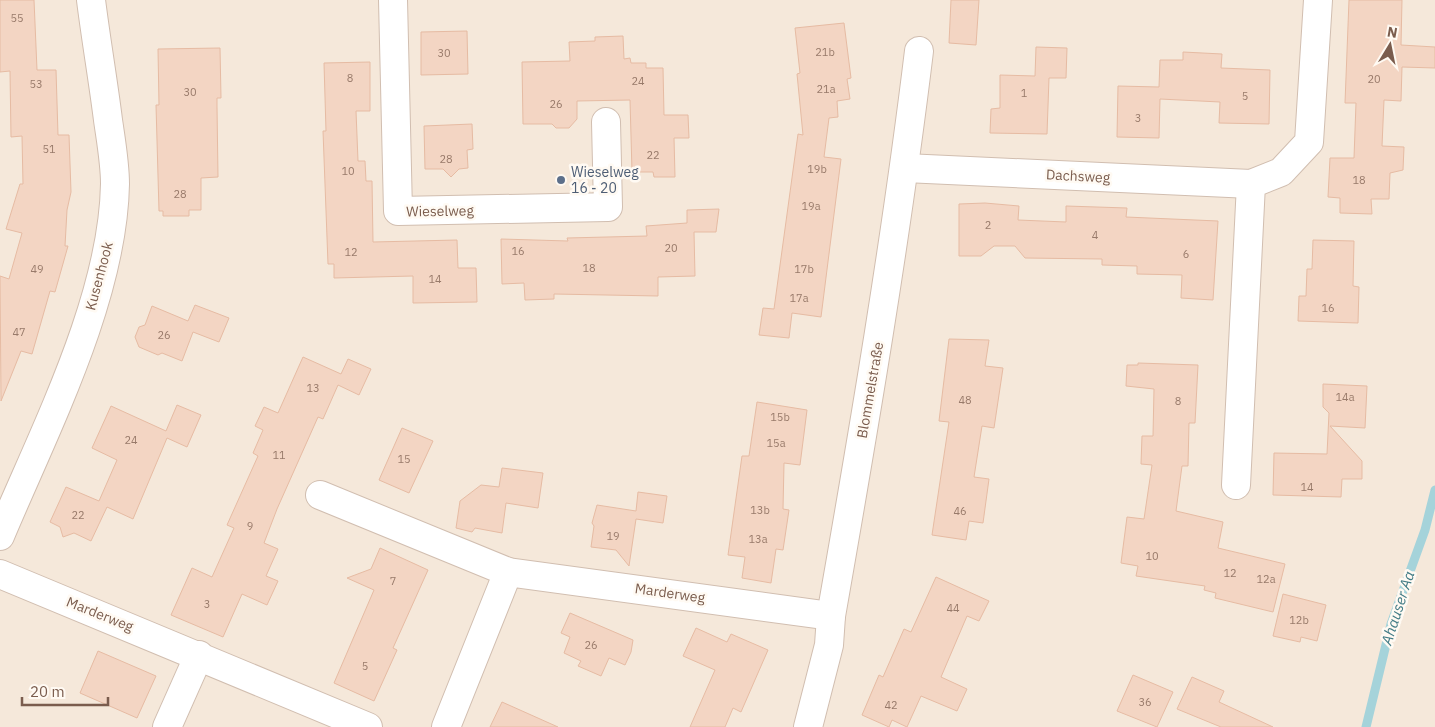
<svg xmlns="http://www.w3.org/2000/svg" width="1435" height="727" viewBox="0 0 1435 727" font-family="'IBM Plex Sans',sans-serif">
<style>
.residential{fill:#f5e8da}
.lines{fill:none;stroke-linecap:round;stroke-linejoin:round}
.stream{stroke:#a5d3da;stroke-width:9}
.building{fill:#f3d5c3;stroke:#e6bba3}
.street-casing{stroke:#d1beb0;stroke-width:30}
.street{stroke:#fff;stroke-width:28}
.service-dot{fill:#5c6f8a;stroke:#fffaf3;stroke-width:2}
.labels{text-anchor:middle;stroke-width:5;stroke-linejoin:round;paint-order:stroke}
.number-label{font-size:11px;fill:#987a6a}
.service-label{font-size:14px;fill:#4e5e75;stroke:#fffaf3;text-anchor:start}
.street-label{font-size:14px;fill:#7a5c4d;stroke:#fffaf3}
.water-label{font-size:15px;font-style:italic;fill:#437c86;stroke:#fffaf3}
</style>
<rect width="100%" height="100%" fill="#fdf6ec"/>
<rect class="residential" x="0" y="0" width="1435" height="727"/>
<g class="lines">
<path class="stream" d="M1366,727L1391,624L1425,530L1435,490"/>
</g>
<g class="building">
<path d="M0,0H34L37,70H56L58,135H69L71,192L67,210L65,246H68L55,292L50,291L32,354L21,351L1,401L0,276L9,279L22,233L6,229L20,184H23L22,136L11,137L10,71L0,72Z"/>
<path d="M951,0H979L976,45L949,43Z"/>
<path d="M1349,0H1402L1401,45L1435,47V68L1402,67L1401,101L1384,100L1382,146L1404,147L1403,170L1390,173L1389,199H1371L1372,214L1340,213V198L1328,197L1330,158H1354L1356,103H1345Z"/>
<path d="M844,23L851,78L847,79L850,99L837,101L838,117L829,118L824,157L841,159L821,317L792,313L789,338L759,335L763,308L774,309L798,134L803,135L797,74L800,73L795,28Z"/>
<path d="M467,31L468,74L421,75V32Z"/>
<path d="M623,36L624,59L630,58L631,63H646V68H663L664,115H688L689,138H674L675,177H654L653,172H632L630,100L577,101V119L569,128H556L552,124H523L522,62L570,61L569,42L595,41V37Z"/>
<path d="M1036,47L1067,48L1066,78H1049L1047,134L990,133L991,109L1000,108V75L1035,76Z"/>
<path d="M220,48L221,98H217V107L218,177L201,178V210H189V216H163V211H159L156,105H159L158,49Z"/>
<path d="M1183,52L1222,54L1221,68L1270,70L1269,124L1219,123L1220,102L1160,99L1159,138L1117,137L1118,86L1159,87L1160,60H1183Z"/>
<path d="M370,62V111H356L358,161H365L366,181H372L373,242L457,240L458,268H476L477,302L413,303V276L334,278V264H328L323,131H326L324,63Z"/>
<path d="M472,124L473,149L467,150L468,168L459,169L451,177L443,169H425L424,126Z"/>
<path d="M985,203L1019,206L1018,220L1066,222V206L1127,208L1126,217L1218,221L1213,300L1181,298L1182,275L1137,274V266L1102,265V259L1025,258L1015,246H994L981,256H959V204Z"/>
<path d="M719,209L716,232H694L695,276L658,277V296L554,294V299L525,300L524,283L502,284L501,239L568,241L567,238L647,236L646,226L687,223V210Z"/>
<path d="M1313,240L1354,241L1353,286L1359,287L1358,323L1298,321L1299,296H1306L1307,269H1312Z"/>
<path d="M195,305L229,318L219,342L193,332L182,361L162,353L158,355L139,347L135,337L139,327L145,325L152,306L188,321Z"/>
<path d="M949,339L989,340L985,366L1003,368L994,428L982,426L974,477L989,479L983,523L969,521L966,540L932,535L949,422L939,421Z"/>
<path d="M303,357L341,374L348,359L371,369L359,395L338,385L323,419L318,417L277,509L264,543L278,549L266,576L278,581L267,605L242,594L223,637L171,615L192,568L212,577L234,528L227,525L258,456L253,453L263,430L255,426L264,407L278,413Z"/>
<path d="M1138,363L1198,365L1195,423H1189L1188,466H1182L1176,511L1223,522L1218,548L1285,564L1273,612L1215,598L1216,593L1204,590L1205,586L1136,576L1138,566L1121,563L1127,517L1144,519L1152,465L1141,464L1142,436H1153L1154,389L1126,386L1127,365H1138Z"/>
<path d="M1323,384L1367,386L1365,428L1330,426L1362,461V479H1342L1341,497L1273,495L1274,453L1327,454L1329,413L1323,407Z"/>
<path d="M757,402L807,410L800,465L784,463L783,509L789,510L783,550L776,549L771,583L742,578L745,557L728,555L742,456H749Z"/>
<path d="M177,405L201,415L187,447L167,438L133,519L107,507L91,541L74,533L63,537L60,527L50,522L66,487L99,501L117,460L92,448L111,406L166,431Z"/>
<path d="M402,428L433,441L409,493L379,480Z"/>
<path d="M502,468L543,473L538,508L506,503L502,533L475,528L472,532L456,528L460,501L481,485L499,487Z"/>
<path d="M638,492L667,496L663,523L636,519L629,566L616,550L591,547L594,526L592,523L597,505L636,511Z"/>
<path d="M380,548L428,570L393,648L397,650L374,701L334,683L374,590L347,578L371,569Z"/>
<path d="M936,577L989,601L979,621L967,616L941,677L967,689L957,711L921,696L907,727L892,720L889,727L862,715L879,675L883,677L904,629L911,632Z"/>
<path d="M1283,594L1326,605L1317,641L1301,637L1300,642L1273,636Z"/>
<path d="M570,613L633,640L631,652L625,665L609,658L601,676L578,666L581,661L564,653L570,637L561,633Z"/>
<path d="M696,628L727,642L731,634L768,650L741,712L733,708L725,727H690L715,670L683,656Z"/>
<path d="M98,651L156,676L137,718L80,693Z"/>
<path d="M1133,675L1173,692L1157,727L1117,711Z"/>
<path d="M1192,677L1224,691L1219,702L1273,727H1221L1177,709Z"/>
<path d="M502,702L558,727H490Z"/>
</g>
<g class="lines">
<g class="street-casing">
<g id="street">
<path d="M393,0L398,211L608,207L606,122"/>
<path d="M905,168L1251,184"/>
<path d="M1236,485L1251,184L1281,172L1309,142L1318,0"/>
<path d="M320,495L508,572"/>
<path d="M0,536C44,431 113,299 115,184C115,163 111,141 108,120C103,80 96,40 91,0"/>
<path d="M0,574L368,727"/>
<path d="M167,727L199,655"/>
<path d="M446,727L508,572L831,616"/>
<path d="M808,727L829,645L831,616C864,428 896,240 919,51"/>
</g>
</g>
<use href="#street" class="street"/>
</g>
<circle class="service-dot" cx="561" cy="180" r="5"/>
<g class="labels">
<g class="number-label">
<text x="17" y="22">55</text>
<text x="825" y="56">21b</text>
<text x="444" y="57">30</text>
<text x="350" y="82">8</text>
<text x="1374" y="83">20</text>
<text x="638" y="85">24</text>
<text x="36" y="88">53</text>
<text x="826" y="93">21a</text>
<text x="190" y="96">30</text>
<text x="1024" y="97">1</text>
<text x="1245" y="100">5</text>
<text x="556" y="108">26</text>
<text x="1138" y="122">3</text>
<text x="49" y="153">51</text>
<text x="653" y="159">22</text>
<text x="446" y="163">28</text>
<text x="817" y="173">19b</text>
<text x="348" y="175">10</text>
<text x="1359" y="184">18</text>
<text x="180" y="198">28</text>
<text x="811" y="210">19a</text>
<text x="988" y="229">2</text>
<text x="1095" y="239">4</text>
<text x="671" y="252">20</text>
<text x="518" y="255">16</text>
<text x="351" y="256">12</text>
<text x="1186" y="258">6</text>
<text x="589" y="272">18</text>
<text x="37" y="273">49</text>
<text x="804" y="273">17b</text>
<text x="435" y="283">14</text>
<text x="799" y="302">17a</text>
<text x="1328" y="312">16</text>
<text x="19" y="336">47</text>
<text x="164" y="339">26</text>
<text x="313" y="392">13</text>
<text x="1345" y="401">14a</text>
<text x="965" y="404">48</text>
<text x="1178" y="405">8</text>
<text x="780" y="421">15b</text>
<text x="131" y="444">24</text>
<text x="776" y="447">15a</text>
<text x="279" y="459">11</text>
<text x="404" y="463">15</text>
<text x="1307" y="491">14</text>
<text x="760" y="514">13b</text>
<text x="960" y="515">46</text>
<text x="78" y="519">22</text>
<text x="250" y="530">9</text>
<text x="613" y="540">19</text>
<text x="758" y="543">13a</text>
<text x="1152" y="560">10</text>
<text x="1230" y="577">12</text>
<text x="1266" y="583">12a</text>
<text x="393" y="585">7</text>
<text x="207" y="608">3</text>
<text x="953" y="612">44</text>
<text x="1299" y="624">12b</text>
<text x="591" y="649">26</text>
<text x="365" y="670">5</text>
<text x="1145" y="706">36</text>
<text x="891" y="709">42</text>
</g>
<g class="service-label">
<text x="571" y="177">Wieselweg<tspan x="571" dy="16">16 - 20</tspan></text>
</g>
<g class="street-label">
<text transform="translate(1078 176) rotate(3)" y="5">Dachsweg</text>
<text transform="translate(440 211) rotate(-1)" y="5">Wieselweg</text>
<text transform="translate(99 276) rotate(-75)" y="5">Kusenhook</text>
<text transform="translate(870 390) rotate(-80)" y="5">Blommelstraße</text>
<text transform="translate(670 593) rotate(8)" y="5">Marderweg</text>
<text transform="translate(100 614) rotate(22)" y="5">Marderweg</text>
</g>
<g class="water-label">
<text transform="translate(1398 608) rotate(-72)" y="5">Ahauser Aa</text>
</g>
</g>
<g transform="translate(1390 45) rotate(10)" stroke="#fffaf3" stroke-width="4" paint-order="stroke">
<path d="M0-4L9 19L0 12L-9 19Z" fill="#7a5c4d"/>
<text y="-8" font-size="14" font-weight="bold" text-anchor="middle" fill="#7a5c4d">N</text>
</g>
<path d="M22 697v8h86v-8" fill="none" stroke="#7a5c4d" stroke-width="2.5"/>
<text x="30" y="697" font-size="15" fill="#7a5c4d" stroke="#fffaf3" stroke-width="4" paint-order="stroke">20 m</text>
</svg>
